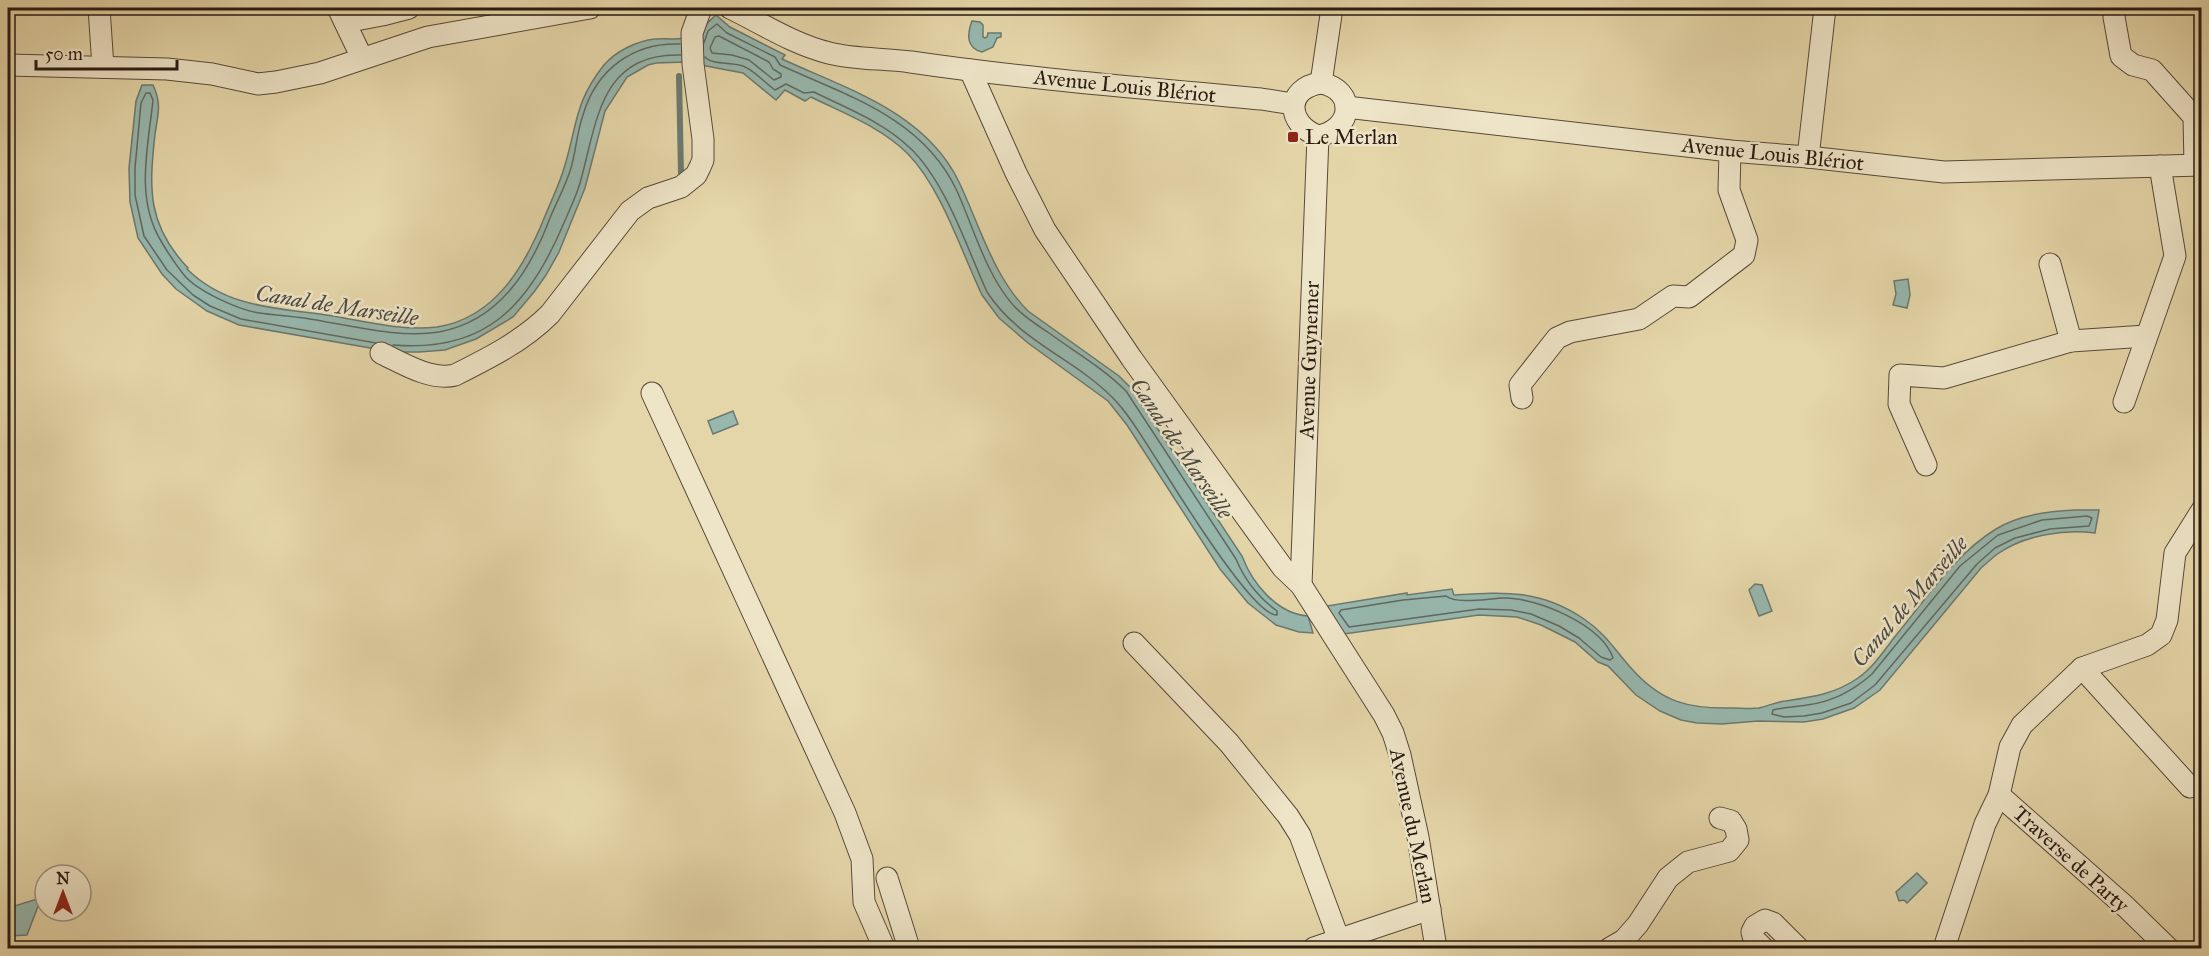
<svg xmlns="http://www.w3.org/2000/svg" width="2209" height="956" viewBox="0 0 2209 956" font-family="'IM FELL Great Primer',serif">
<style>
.water{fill:#97b8af;stroke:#6b7970;stroke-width:1.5}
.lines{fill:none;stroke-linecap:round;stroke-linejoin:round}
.shore{stroke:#606960;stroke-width:1.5}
.stream{stroke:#6b7970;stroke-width:6}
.minor-casing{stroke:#584938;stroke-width:23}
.minor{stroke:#eee4c7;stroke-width:21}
.poi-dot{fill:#8f2418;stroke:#eee4c7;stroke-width:2}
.labels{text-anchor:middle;stroke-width:5;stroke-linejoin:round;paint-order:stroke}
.street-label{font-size:21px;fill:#291a12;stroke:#eee4c7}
.poi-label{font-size:21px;fill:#291a12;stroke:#eee4c7;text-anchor:start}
.water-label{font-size:22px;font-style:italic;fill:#4a4941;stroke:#eee4c7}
</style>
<rect width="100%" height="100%" fill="#e5d6a9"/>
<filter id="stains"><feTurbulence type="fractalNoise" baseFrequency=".00333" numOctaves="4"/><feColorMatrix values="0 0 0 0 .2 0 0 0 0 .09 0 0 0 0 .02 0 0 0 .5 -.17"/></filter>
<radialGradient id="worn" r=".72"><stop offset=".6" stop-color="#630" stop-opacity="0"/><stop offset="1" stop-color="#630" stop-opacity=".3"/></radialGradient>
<g class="water">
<path d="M716,15L730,27L785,55L782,59C847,89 925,112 959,182C980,226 993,276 1028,311L1119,376L1130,387L1242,556C1252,583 1277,614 1308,616L1313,633L1299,632L1276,625L1248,603L1220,569L1127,425L1108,401L1028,343L999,318L982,295C961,251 941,187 907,153C881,127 843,113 811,97L805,101L785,90L776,100L743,73L685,62L656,63L648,65L627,77L605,111L585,188L559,252L546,275L534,292L513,317L476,339L445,350L419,352H393L239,325L207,311L176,289L162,274L138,238L130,202L129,168L136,101L142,85H153C162,104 158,114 155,134C149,189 147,225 188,268L187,269C227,309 280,308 333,316C367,322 403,331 437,327C495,318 525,266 545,216C552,199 560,183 565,165C577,125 575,101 604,65C616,51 637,41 655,39C664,38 674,40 683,38C695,36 707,23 716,15Z"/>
<path d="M972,21L980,22L983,25V37L985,38L987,37L988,33H1001V37L997,38L993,47L982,52C966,48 967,34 972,21Z"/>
<path d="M1908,279L1910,295L1907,308L1893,305L1896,294L1894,281Z"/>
<path d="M733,411L738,424L713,434L708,421Z"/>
<path d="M2075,510H2099L2095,533C2065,529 2025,535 1999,553C1993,557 1987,563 1981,568L1880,690L1854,708L1823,719L1804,722L1758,721L1722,724L1697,723L1681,720L1660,711L1636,695L1608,666L1598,662L1575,642L1541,625L1517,617L1479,615L1344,634L1327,606L1407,593V595L1452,589L1454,595C1504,592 1540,589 1584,619C1605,633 1615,650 1631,668C1661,702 1688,709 1732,708C1741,708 1750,709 1759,708C1768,706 1776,702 1785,701C1812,697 1835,694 1858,678C1874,667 1885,649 1897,634C1927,598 1955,554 1996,529C2018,515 2049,511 2075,510Z"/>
<path d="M1755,584L1762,585L1772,611L1759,616L1749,590Z"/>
<path d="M1917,873L1927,883L1907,903L1904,900L1899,901L1896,892Z"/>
<path d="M37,899L40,901L27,935L9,936L8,908Z"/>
</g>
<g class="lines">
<g class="shore">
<path d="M719,36L769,62L773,69L781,74V77L774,80L749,60L732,55L712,53L710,48L715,37Z"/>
<path d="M704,43L708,31L717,24L727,33L775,57L780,65C848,96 923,118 957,191C974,229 986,274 1013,305C1024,317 1037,325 1049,333C1075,352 1103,368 1126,391L1236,559C1245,581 1258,597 1277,611V615C1253,617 1173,485 1157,460C1143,439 1130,415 1112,397C1073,358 1019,341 987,292C967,248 945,180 909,147C883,122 846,108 814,92L804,93L786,84L775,90C765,83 754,70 743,66C732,62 712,65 705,57"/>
<path d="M376,343L241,319L210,306L193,295L167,270L144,236L135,195V168L141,103L146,93H150L153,100C148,148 135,198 161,241C168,253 176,265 184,275C197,291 239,310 259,313C274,315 289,316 304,318C344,324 400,339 439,332C499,321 530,271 550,218C557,201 566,185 571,168C576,150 577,132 583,115C596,70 633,42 680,44"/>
<path d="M393,345C486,353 529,305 563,225C569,211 576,197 580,183C597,124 599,52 681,55"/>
<path d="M2087,516L2092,518L2089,526L2050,529L2015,538L1995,548L1977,564L1875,685L1851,703L1822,713L1804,716L1784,717L1772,714L1773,710C1785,707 1795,707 1807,705C1832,702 1854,690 1872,674L1960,566L1998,535L2042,520Z"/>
<path d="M1446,596C1458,605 1489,598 1505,598C1538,598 1602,625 1613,658L1610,660L1601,657L1579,638L1559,626L1531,614L1511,610L1479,609L1349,627L1339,613L1341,610L1403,600Z"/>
</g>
<path class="stream" d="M679,76L681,174"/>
<g class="minor-casing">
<g id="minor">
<path d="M99,8L103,67"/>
<path d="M338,8L362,58"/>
<path d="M730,8C763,24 793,44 829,53C856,60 884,58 911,62C1027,79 1145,88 1261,99L1293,104"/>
<path d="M2115,8L2114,17L2121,56L2133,65L2152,70L2194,117L2195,165"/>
<path d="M345,22L382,15L409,8"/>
<path d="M8,65L167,69L212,74L258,84L276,82L320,73L428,37L590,8"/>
<path d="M970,70L1016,173L1045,230L1132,359L1283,568L1301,585L1384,715L1393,733L1400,755L1418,837L1436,948"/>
<path d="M1321,83C1357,90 1353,130 1318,136C1286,124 1285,88 1321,83Z"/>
<path d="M1321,83L1332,8"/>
<path d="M1346,107L1730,151L1808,157L1944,172L2202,165"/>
<path d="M1808,157L1825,8"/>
<path d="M2050,264L2071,341"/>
<path d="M381,353C402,363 431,381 455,375C489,358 523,341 550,314L630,211L648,198L681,187L696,175L700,167L703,160V139L693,64L692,33L701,8"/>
<path d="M652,393L845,813L862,859L864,902L884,948"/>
<path d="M1522,398L1520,385L1557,338L1570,332L1639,319L1673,296L1689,297L1744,255L1747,240L1729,190L1730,151"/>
<path d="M2124,402L2175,256L2160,166"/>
<path d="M1926,465L1899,404L1900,375L1944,378L2071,341L2146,336"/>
<path d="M1301,585L1318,136"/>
<path d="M1134,643L1229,743L1288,816L1300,835L1339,940"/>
<path d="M2082,668L2190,787"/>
<path d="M1999,795L2126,907L2168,948"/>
<path d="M887,878L909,948"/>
<path d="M1314,948L1430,909"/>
<path d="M1610,948L1624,940L1638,924L1668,878L1688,862L1729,851L1738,840L1736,829L1731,821L1720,818"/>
<path d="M1763,948L1754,939L1752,932L1755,926L1765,920L1773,923L1798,948"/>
<path d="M1944,948L1985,824L1999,795L2010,747L2022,725L2082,668L2147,645L2161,635L2167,620L2175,553L2202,510"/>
</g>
</g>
<use href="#minor" class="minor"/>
</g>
<rect class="poi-dot" x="1287" y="131" width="12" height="12" rx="3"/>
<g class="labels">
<g class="street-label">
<text transform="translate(1125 86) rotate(6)" y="7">Avenue Louis Blériot</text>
<text transform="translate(1773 154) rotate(6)" y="7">Avenue Louis Blériot</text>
<text transform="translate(1309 360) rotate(-88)" y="7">Avenue Guynemer</text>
<text transform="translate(1413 826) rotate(78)" y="7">Avenue du Merlan</text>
<text transform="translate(2071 859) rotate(42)" y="7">Traverse de Party</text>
</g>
<g class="poi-label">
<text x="1305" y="144">Le Merlan</text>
</g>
<g class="water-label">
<text transform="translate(337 305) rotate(9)" y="8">Canal de Marseille</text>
<text transform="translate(1182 448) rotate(56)" y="8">Canal de Marseille</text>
<text transform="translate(1909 601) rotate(-49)" y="8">Canal de Marseille</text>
</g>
</g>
<rect width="2209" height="956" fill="none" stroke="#e5d6a9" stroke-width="30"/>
<rect x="9" y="9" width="2191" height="938" fill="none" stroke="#291a12" stroke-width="3"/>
<rect x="15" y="15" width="2179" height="926" fill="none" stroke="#291a12" stroke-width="1.5"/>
<g transform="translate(63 893)"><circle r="28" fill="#eee4c7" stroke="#9f937f" stroke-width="1.5"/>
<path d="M0-4.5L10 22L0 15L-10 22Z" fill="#8f2418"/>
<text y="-9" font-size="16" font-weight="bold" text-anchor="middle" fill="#291a12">N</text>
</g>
<path d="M36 60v9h141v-9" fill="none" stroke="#291a12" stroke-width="3"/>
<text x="45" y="60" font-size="18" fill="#291a12" stroke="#eee4c7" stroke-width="4.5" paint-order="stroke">50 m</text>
<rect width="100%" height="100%" filter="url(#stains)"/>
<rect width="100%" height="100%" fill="url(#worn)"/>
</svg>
